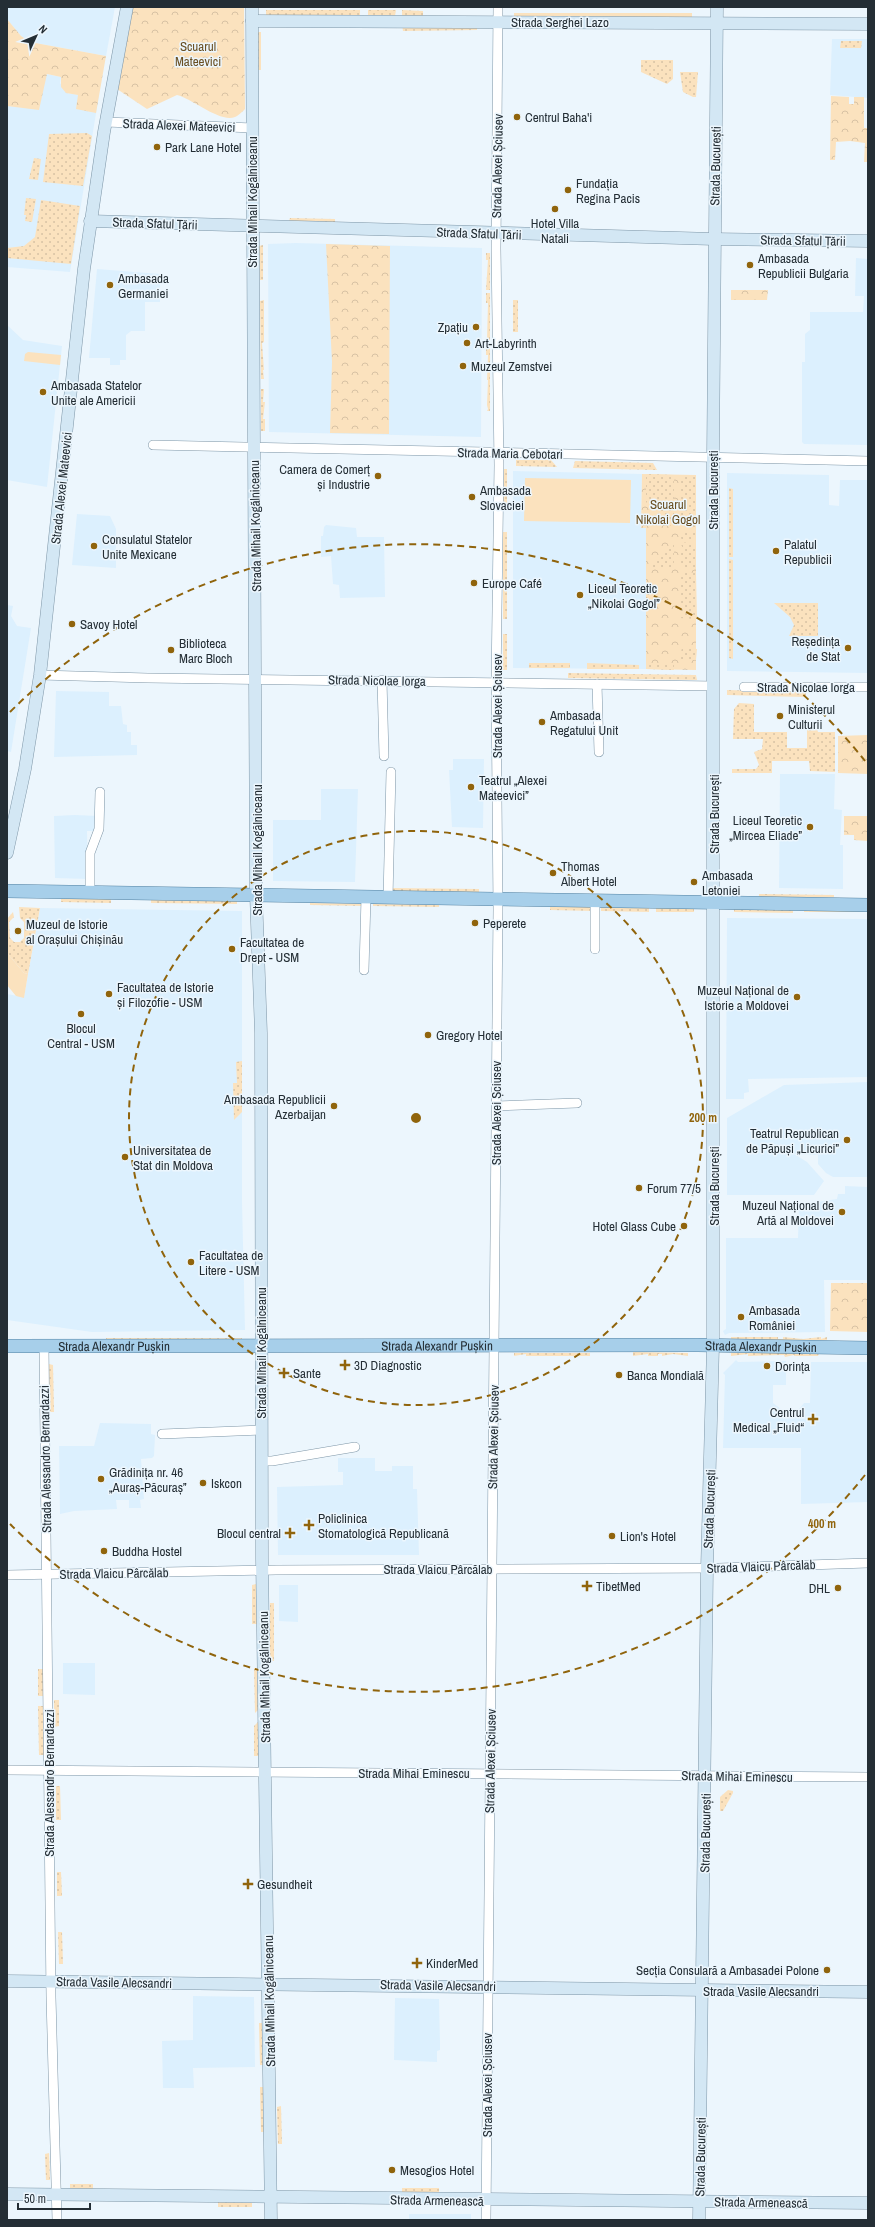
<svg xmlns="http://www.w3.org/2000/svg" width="875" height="2227" viewBox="0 0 875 2227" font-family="'Archivo Narrow',sans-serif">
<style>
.built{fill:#dcf0fe}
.grass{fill:#fbe2be}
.park{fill:url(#park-crowns)}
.garden{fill:url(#garden-dots)}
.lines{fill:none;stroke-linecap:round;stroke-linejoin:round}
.minor-casing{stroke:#7e96a7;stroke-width:10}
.secondary-casing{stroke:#7e96a7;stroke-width:13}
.primary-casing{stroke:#5382a2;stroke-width:14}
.minor{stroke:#fff;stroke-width:9}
.secondary{stroke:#d3e7f4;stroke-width:12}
.primary{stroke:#a7cfea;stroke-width:13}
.ring{fill:none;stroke:#90640c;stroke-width:2;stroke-dasharray:7 5}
.poi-dot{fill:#90640c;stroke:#ecf6fd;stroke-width:1.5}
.labels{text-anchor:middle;stroke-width:3;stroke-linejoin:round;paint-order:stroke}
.street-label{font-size:13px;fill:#242e35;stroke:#ecf6fd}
.park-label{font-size:13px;fill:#694e21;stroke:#ecf6fd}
.poi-label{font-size:13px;fill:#242e35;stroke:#ecf6fd;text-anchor:start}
.centre{fill:#90640c;stroke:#ecf6fd;stroke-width:2}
.ring-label{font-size:12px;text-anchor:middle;font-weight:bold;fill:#90640c;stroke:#ecf6fd;stroke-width:3;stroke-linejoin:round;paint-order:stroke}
</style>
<defs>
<pattern id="park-crowns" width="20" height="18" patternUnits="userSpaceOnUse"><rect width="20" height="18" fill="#fbe2be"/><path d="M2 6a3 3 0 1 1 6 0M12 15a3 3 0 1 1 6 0" fill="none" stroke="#d7c2a4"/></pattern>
<pattern id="garden-dots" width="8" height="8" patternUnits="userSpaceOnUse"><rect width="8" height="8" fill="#fbe2be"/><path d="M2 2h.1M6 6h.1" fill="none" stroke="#d7c2a4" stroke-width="1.8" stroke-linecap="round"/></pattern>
</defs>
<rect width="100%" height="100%" fill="#ecf6fd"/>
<g class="built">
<path d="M7,7H115L106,56L30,42L21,36L7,19Z"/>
<path d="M832,39H868V98L830,95Z"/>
<path d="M46,74L61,77L60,83L66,93L92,97L99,95L70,272L7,267V106L39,109Z"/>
<path d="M296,243L482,248L481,437L269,432L268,244Z"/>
<path d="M856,258L868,259V445L804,444L802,442V362H805V334L810,330V312H863L864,296H855Z"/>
<path d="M97,269L160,274V302H145V331H131L126,335V360H120V365H110V358H89Z"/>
<path d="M7,325L23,340L62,346L47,487L7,480Z"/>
<path d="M513,471L642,474L641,528H646V669L513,668Z"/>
<path d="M727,473L829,475V505L839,506L840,480H868V673L727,671Z"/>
<path d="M77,514L110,516L116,529V568L72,565Z"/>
<path d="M326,525L356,528L357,537H384L385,597L340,598L339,585L333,584L331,556L321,557V536H323L324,527Z"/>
<path d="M7,605L13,606L11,616L17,626L31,628L11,752L7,751Z"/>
<path d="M56,691L109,692V706H121L123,724L127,725V732H131V745H137V755L54,757Z"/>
<path d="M453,759H484L483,828L452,827L449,770H453Z"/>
<path d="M780,774H835L834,809L842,810L840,845H843V889L779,888Z"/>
<path d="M321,789H358L355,882L273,881V820H321Z"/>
<path d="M75,815L98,816L97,831H87L88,879L55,878L54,816Z"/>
<path d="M40,908L242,911V1202L245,1330L92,1332L7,1320V994L24,997Z"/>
<path d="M727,918L868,919V1077L748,1079L749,1092L744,1093V1099H726Z"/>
<path d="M868,1082V1177H833L826,1173L818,1164V1155L794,1154L807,1162L824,1181L814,1195H727V1118L784,1085Z"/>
<path d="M845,1186L868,1187V1280H824L825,1332L729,1333L725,1335L723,1331L726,1329V1238H798L799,1205L837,1199L838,1194H845Z"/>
<path d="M736,1360L738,1362L786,1361V1385H773V1403L781,1409H799L804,1403H810L811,1362H868V1502L801,1504V1448H723L725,1375L723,1373Z"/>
<path d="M100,1423L151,1424V1434L155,1435L154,1456L152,1458L141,1459L144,1499L140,1500L141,1508H129V1500H116L117,1509L74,1511L60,1514L59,1446H94Z"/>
<path d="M338,1458H375V1471H392V1466H413V1489H417L419,1555H278L277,1487L343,1485V1472H338Z"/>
<path d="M279,1585H298V1622L279,1621Z"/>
<path d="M63,1663H95V1695L63,1694Z"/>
<path d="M193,1996L254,1997L255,2067L193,2068L194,2088H163L162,2041L193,2040Z"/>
<path d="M395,1998L439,1999L440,2043V2050L437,2051V2062L394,2060Z"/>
<rect x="409" y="2214" width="62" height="6"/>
</g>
<g class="grass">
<rect x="514" y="13" width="178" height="4"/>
<path d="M28,352L61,355L60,365L24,361L25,354Z"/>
<path d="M525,478L631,480L630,523L524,521Z"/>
<path d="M7,953L24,973L28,974L24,998L16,996L7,985Z"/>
</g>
<g class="park">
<path d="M132,7H244L245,109C242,112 238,116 235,117C220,123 193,99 177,95L147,109L117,89Z"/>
<path d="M7,19L21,36L30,42L106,56L96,113L76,109L78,95L66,93L61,87V77L47,74L39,110L7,106Z"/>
<path d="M831,96L849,97V104H854V97H864V128H868V162H864L865,143L850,141L836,142L835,160H830Z"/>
<path d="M326,244L390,246L389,434L330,433L332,362Z"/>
<path d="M731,290H768L767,300H731Z"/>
<path d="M642,474L696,475V670L646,669V528H641Z"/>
<path d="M868,735V774L838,773V736Z"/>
<path d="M844,816H868V841L854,840V835H844Z"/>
<path d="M831,1283H868V1332L830,1331Z"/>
</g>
<g class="garden">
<rect x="266" y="10" width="94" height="5"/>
<path d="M368,10H396L395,16L368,15Z"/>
<path d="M402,10L423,11V16H402Z"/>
<path d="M402,25H477V30L403,31Z"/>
<rect x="258" y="32" width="3" height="38"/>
<path d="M841,41H862L861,48H840Z"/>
<path d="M641,60H673V79L667,84L641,72Z"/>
<path d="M680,72H698L696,97H693L683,92Z"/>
<path d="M87,133L92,136L83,186L43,182L49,134Z"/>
<path d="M34,158L41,159L38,180L29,179Z"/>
<path d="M26,198L36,199L32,222L25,221L26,215H24Z"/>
<path d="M41,200L80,206L71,264L7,258V248L24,246L35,237Z"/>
<path d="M290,218L335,219V223L289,221Z"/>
<path d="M263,245V280H260L259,246Z"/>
<path d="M486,253H490V290H486L488,260H486Z"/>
<path d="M486,293H490V340H487L488,303H486Z"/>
<path d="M264,300V342L262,343L264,370H263L264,379H261L260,301Z"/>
<rect x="513" y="300" width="5" height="32"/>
<path d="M486,346H490V411H487L488,409L487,405L488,380H487L488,355H486Z"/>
<path d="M261,389H264L263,402H265L263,419H265V431H261Z"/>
<path d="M516,460H551L557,467L516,466Z"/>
<path d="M575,461L653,463L657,470L573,468Z"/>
<path d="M504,469H507V511H503Z"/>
<path d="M646,474L674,475V526H671L646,502Z"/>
<rect x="680" y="475" width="16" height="53"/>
<path d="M729,488L733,489V557H729Z"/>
<path d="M679,531H696V541H682Z"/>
<rect x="503" y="532" width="4" height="87"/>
<path d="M669,543H674V567H653V560L657,561L669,547Z"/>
<path d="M682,543H696V567H679L680,550H682Z"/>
<path d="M729,559L733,560V659L729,658Z"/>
<path d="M679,572L696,573L697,619L679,618L681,588L679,587Z"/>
<path d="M774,603H818V636H789L794,625L790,617Z"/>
<rect x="503" y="634" width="4" height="36"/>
<path d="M682,648L697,649L696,660L679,659Z"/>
<rect x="529" y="663" width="41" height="5"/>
<path d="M587,663L639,665V669H587Z"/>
<path d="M646,665H674V670L646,669Z"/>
<path d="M568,673L696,675L697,680L568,678Z"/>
<path d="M727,690L806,692V697L727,695Z"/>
<path d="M739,703L754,704V732H787V748H807V726H816L818,732H835V772L810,771L809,761H772V773H732V769H756L759,765L754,752L762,749L763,739H733L734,709Z"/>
<path d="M391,888L479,889V892L392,891Z"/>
<path d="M759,894L834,895V897H759Z"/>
<path d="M61,899H111V903L61,902Z"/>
<path d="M151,900L237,901V904L151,903Z"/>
<path d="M310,903L364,904V906L310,905Z"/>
<path d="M373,904L439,905V907L373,906Z"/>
<path d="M550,906L595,907V911L550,910Z"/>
<path d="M19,907L40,908L28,974L24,973L7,953V919L13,912L14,917L9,922L10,938L14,942H20L24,938V922L20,918Z"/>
<path d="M601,907L649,908V912L601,911Z"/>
<rect x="656" y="908" width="38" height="4"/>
<path d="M734,909L793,910V913L734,912Z"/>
<rect x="804" y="910" width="64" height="2"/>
<path d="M242,1061V1112L234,1120L233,1083H237L236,1062Z"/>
<path d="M731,1337H778V1339H783V1337L803,1339L821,1337V1339L827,1337V1340H731Z"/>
<rect x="106" y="1338" width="136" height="2"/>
<path d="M633,1352L688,1353V1356L673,1354L662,1356V1354H658V1356H648V1354L633,1356Z"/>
<path d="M514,1353H590V1356H526V1354L514,1356Z"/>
<path d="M731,1353H819L818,1356H794V1355L785,1357L784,1355L748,1356V1354L731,1356Z"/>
<path d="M49,1364L53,1365L54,1412H50Z"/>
<path d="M256,1584L257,1624H252V1585Z"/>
<rect x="270" y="1603" width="4" height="58"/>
<path d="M254,1668H257L258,1710L255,1713Z"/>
<rect x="38" y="1669" width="5" height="27"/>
<path d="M54,1700H59V1726L54,1727Z"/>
<path d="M38,1706H43L44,1755H39Z"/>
<path d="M259,1721V1756H254V1726Z"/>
<path d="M56,1786H60L61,1820H56Z"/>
<path d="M728,1790L733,1791V1793L723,1811H720V1797Z"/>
<path d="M57,1872H61L62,1896H57Z"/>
<path d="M58,1932H62L63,1964H59Z"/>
<path d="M259,2023H262L263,2065H260Z"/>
<path d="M260,2087H263L264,2132H261Z"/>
<path d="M281,2106L282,2144H278L277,2107Z"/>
<path d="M49,2153L50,2180H46L45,2154Z"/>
<rect x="70" y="2184" width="23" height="6"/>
<rect x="402" y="2188" width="37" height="6"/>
<rect x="218" y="2202" width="34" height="5"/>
</g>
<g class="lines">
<g class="minor-casing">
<g id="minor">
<path d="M106,122L253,128"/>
<path d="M153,445C391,451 630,454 868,461"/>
<path d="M40,675L148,678L714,686"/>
<path d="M382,680L384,756"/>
<path d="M597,684L599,752"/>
<path d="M744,687H868"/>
<path d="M90,893V853L99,829L100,792"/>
<path d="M388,898L391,772"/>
<path d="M595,949V900"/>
<path d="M364,970L366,897"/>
<path d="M497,1106L577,1103"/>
<path d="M44,1346L51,1997L57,2220"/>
<path d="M162,1434L261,1430"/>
<path d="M261,1461H272L355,1447"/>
<path d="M7,1575L276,1570L719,1568L868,1563"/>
<path d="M7,1770L868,1777"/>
<path d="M486,2220L498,909L496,683L499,465L496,248L498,7"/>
</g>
</g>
<g class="secondary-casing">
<g id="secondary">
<path d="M252,7L256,895L261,1033L262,1559L271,2220"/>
<path d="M252,21L868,24"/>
<path d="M90,221L714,239L868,241"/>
<path d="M7,853L25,769L40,675L84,269L104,132L127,7"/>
<path d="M7,1981L868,1992"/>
<path d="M7,2194L868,2203"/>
<path d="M699,2220L707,1568L713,1346V456L717,7"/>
</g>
</g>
<g class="primary-casing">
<g id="primary">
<path d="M7,891L868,905"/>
<path id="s1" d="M7,1346L698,1345L868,1348"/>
</g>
</g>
<use href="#minor" class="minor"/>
<use href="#secondary" class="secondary"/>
<use href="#primary" class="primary"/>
</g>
<g class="ring">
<circle cx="416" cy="1118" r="287"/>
<path d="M865 1475A574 574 0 0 1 10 1524M10 712A574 574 0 0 1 865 761"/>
</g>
<g class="poi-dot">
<circle cx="517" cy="117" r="4"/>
<circle cx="157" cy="147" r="4"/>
<circle cx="568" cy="190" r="4"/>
<circle cx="555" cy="209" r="4"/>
<circle cx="750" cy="265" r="4"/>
<circle cx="110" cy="285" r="4"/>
<circle cx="476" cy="327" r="4"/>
<circle cx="467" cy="343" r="4"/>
<circle cx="463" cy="366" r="4"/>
<circle cx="43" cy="392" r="4"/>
<circle cx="378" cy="476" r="4"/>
<circle cx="472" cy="497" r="4"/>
<circle cx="94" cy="546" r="4"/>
<circle cx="776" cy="551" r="4"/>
<circle cx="474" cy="583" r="4"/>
<circle cx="580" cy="595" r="4"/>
<circle cx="72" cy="624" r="4"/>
<circle cx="848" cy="648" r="4"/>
<circle cx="171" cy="650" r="4"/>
<circle cx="780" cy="716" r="4"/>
<circle cx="542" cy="722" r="4"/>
<circle cx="471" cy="787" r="4"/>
<circle cx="810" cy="827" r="4"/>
<circle cx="553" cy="873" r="4"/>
<circle cx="694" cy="882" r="4"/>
<circle cx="475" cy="923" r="4"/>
<circle cx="18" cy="931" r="4"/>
<circle cx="232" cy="949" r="4"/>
<circle cx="109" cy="994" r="4"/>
<circle cx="797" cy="997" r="4"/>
<circle cx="81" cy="1014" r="4"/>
<circle cx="428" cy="1035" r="4"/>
<circle cx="334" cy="1106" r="4"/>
<circle cx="847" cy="1140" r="4"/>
<circle cx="125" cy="1157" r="4"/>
<circle cx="639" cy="1188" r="4"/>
<circle cx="842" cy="1212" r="4"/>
<circle cx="684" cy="1226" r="4"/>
<circle cx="191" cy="1262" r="4"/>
<circle cx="741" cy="1317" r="4"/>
<path d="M343 1359h4v4h4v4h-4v4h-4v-4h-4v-4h4z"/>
<circle cx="767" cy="1366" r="4"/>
<path d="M282 1367h4v4h4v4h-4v4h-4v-4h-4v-4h4z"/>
<circle cx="619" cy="1375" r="4"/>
<path d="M811 1413h4v4h4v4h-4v4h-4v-4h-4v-4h4z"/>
<circle cx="101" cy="1479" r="4"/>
<circle cx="203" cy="1483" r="4"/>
<path d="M307 1519h4v4h4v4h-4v4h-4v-4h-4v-4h4z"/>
<path d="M288 1527h4v4h4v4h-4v4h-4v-4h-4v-4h4z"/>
<circle cx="612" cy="1536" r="4"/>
<circle cx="104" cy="1551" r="4"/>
<path d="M585 1580h4v4h4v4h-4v4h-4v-4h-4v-4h4z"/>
<circle cx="838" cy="1588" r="4"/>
<path d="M246 1878h4v4h4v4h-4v4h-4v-4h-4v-4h4z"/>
<path d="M415 1957h4v4h4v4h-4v4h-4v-4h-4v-4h4z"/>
<circle cx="827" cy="1970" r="4"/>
<circle cx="392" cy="2170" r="4"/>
</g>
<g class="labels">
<g class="street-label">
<text x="560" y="27">Strada Serghei Lazo</text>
<text transform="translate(179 125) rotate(2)" y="5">Strada Alexei Mateevici</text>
<text transform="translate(497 166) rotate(-89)" y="5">Strada Alexei Șciusev</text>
<text transform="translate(715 166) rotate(-89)" y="5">Strada București</text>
<text transform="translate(252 202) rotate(-90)" y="5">Strada Mihail Kogălniceanu</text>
<text transform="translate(155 223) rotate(2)" y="5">Strada Sfatul Țării</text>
<text transform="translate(479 233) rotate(2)" y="5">Strada Sfatul Țării</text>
<text transform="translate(803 240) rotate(1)" y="5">Strada Sfatul Țării</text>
<text transform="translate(510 453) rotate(1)" y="5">Strada Maria Cebotari</text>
<text transform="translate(61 488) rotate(-84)" y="5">Strada Alexei Mateevici</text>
<text transform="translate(713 490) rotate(-90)" y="5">Strada București</text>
<text transform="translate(255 526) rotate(-91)" y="5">Strada Mihail Kogălniceanu</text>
<text transform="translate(377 680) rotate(1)" y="5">Strada Nicolae Iorga</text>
<text x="806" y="692">Strada Nicolae Iorga</text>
<text transform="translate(497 706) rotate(-90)" y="5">Strada Alexei Șciusev</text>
<text transform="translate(714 814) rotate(-90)" y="5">Strada București</text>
<text transform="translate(257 850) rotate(-90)" y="5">Strada Mihail Kogălniceanu</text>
<text transform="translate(496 1113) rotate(-90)" y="5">Strada Alexei Șciusev</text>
<text transform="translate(714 1186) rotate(-90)" y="5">Strada București</text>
<text dy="5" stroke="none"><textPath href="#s1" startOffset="430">Strada Alexandr Pușkin</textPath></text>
<text dy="5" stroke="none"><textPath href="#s1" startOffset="107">Strada Alexandr Pușkin</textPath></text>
<text dy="5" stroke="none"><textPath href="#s1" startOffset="754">Strada Alexandr Pușkin</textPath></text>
<text transform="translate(261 1353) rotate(-90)" y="5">Strada Mihail Kogălniceanu</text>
<text transform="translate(493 1437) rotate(-89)" y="5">Strada Alexei Șciusev</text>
<text transform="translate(45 1459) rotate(-91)" y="5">Strada Alessandro Bernardazzi</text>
<text transform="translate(709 1509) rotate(-88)" y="5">Strada București</text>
<text transform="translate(761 1566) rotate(-2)" y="5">Strada Vlaicu Pârcălab</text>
<text x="438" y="1574">Strada Vlaicu Pârcălab</text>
<text transform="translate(114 1573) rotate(-1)" y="5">Strada Vlaicu Pârcălab</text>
<text transform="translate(264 1677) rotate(-91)" y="5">Strada Mihail Kogălniceanu</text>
<text transform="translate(490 1761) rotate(-89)" y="5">Strada Alexei Șciusev</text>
<text x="414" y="1778">Strada Mihai Eminescu</text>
<text transform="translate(737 1776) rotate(1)" y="5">Strada Mihai Eminescu</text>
<text transform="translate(49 1783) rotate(-90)" y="5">Strada Alessandro Bernardazzi</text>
<text transform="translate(705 1833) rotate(-89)" y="5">Strada București</text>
<text transform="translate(114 1982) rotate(1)" y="5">Strada Vasile Alecsandri</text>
<text transform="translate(438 1985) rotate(1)" y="5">Strada Vasile Alecsandri</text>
<text x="761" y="1996">Strada Vasile Alecsandri</text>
<text transform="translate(269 2001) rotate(-91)" y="5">Strada Mihail Kogălniceanu</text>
<text transform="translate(487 2085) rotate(-90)" y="5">Strada Alexei Șciusev</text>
<text transform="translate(700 2157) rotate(-89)" y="5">Strada București</text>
<text transform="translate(437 2200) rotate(1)" y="5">Strada Armenească</text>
<text transform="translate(761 2202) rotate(1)" y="5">Strada Armenească</text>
</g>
<g class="park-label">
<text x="198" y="51">Scuarul<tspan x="198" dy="15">Mateevici</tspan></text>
<text x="668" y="509">Scuarul<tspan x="668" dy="15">Nikolai Gogol</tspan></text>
</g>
<g class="poi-label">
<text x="525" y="122">Centrul Baha'i</text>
<text x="165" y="152">Park Lane Hotel</text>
<text x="576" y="188">Fundația<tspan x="576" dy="15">Regina Pacis</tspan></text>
<text x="555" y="228" text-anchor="middle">Hotel Villa<tspan x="555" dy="15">Natali</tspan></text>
<text x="758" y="263">Ambasada<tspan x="758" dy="15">Republicii Bulgaria</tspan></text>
<text x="118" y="283">Ambasada<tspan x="118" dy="15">Germaniei</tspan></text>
<text x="468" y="332" text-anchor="end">Zpațiu</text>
<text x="475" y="348">Art-Labyrinth</text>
<text x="471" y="371">Muzeul Zemstvei</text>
<text x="51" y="390">Ambasada Statelor<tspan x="51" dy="15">Unite ale Americii</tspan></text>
<text x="370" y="474" text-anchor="end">Camera de Comerț<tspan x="370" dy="15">și Industrie</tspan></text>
<text x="480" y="495">Ambasada<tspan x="480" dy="15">Slovaciei</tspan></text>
<text x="102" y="544">Consulatul Statelor<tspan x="102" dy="15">Unite Mexicane</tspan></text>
<text x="784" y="549">Palatul<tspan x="784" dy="15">Republicii</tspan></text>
<text x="482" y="588">Europe Café</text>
<text x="588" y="593">Liceul Teoretic<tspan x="588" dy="15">„Nikolai Gogol”</tspan></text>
<text x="80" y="629">Savoy Hotel</text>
<text x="840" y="646" text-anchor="end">Reședința<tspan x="840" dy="15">de Stat</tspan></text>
<text x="179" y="648">Biblioteca<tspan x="179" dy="15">Marc Bloch</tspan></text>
<text x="788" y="714">Ministerul<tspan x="788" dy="15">Culturii</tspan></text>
<text x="550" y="720">Ambasada<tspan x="550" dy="15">Regatului Unit</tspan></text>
<text x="479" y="785">Teatrul „Alexei<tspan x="479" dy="15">Mateevici”</tspan></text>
<text x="802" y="825" text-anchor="end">Liceul Teoretic<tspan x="802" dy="15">„Mircea Eliade”</tspan></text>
<text x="561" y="871">Thomas<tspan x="561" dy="15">Albert Hotel</tspan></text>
<text x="702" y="880">Ambasada<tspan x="702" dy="15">Letoniei</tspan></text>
<text x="483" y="928">Peperete</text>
<text x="26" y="929">Muzeul de Istorie<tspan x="26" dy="15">al Orașului Chișinău</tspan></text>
<text x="240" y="947">Facultatea de<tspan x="240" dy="15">Drept - USM</tspan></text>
<text x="117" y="992">Facultatea de Istorie<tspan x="117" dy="15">și Filozofie - USM</tspan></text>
<text x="789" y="995" text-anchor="end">Muzeul Național de<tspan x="789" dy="15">Istorie a Moldovei</tspan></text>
<text x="81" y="1033" text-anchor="middle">Blocul<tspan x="81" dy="15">Central - USM</tspan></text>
<text x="436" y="1040">Gregory Hotel</text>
<text x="326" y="1104" text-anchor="end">Ambasada Republicii<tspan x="326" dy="15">Azerbaijan</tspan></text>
<text x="839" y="1138" text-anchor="end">Teatrul Republican<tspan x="839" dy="15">de Păpuși „Licurici”</tspan></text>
<text x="133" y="1155">Universitatea de<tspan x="133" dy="15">Stat din Moldova</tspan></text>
<text x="647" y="1193">Forum 77/5</text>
<text x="834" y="1210" text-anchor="end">Muzeul Național de<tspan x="834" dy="15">Artă al Moldovei</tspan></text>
<text x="676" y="1231" text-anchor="end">Hotel Glass Cube</text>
<text x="199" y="1260">Facultatea de<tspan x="199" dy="15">Litere - USM</tspan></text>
<text x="749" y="1315">Ambasada<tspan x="749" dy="15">României</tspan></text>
<text x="354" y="1370">3D Diagnostic</text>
<text x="775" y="1371">Dorința</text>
<text x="293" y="1378">Sante</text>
<text x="627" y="1380">Banca Mondială</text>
<text x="804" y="1417" text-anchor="end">Centrul<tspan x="804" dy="15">Medical „Fluid“</tspan></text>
<text x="109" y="1477">Grădinița nr. 46<tspan x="109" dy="15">„Auraș-Păcuraș”</tspan></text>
<text x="211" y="1488">Iskcon</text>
<text x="318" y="1523">Policlinica<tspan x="318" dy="15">Stomatologică Republicană</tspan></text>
<text x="281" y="1538" text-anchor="end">Blocul central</text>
<text x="620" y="1541">Lion's Hotel</text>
<text x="112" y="1556">Buddha Hostel</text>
<text x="596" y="1591">TibetMed</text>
<text x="830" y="1593" text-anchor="end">DHL</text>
<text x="257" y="1889">Gesundheit</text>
<text x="426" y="1968">KinderMed</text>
<text x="819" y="1975" text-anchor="end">Secția Consulară a Ambasadei Polone</text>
<text x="400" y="2175">Mesogios Hotel</text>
</g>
</g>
<circle cx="416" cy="1118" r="6" class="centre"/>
<g class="ring-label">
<text x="703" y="1122">200 m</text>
<text x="822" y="1528">400 m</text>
</g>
<rect width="875" height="2227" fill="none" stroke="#242e35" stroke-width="16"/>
<g transform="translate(36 36) rotate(46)" stroke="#ecf6fd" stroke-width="3" paint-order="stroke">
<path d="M0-3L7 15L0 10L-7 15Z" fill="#242e35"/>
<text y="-6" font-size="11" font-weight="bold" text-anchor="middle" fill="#242e35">N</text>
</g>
<path d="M18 2203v6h72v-6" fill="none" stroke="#242e35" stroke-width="2"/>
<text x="24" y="2203" font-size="12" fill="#242e35" stroke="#ecf6fd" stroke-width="3" paint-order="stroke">50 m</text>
</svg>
